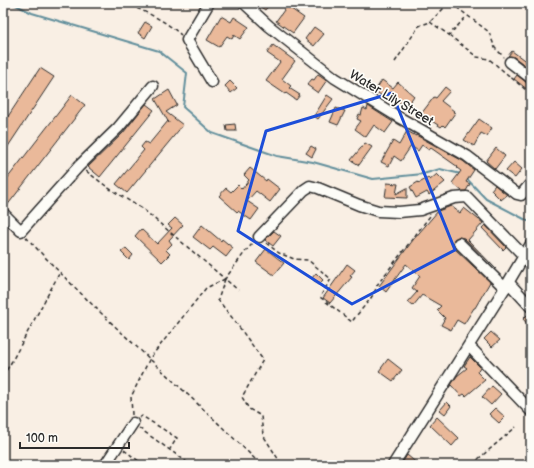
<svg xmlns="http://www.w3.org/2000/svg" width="534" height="468" viewBox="0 0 534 468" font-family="'Balsamiq Sans',sans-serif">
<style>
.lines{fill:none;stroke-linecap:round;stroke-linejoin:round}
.stream{stroke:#628f9c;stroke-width:2}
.building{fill:#eab99a;stroke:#2b2b2b}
.minor-casing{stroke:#2b2b2b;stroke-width:13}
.path{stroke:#2b2b2b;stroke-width:1.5;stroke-dasharray:4 3;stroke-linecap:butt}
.minor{stroke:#fdfcf7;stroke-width:10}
.marked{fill:none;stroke:#1d4ed8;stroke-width:3;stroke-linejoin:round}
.labels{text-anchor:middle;stroke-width:3.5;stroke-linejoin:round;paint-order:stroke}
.street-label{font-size:13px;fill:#2b2b2b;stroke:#fdfcf7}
</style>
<rect width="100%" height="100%" fill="#f9efe4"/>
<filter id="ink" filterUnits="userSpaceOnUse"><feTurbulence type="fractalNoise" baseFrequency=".025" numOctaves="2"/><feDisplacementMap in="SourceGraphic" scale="8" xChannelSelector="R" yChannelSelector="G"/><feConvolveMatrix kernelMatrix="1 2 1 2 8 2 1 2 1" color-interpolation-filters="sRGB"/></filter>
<g filter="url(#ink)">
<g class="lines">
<g class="stream">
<path d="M12,3L32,13L159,51L187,73L183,107L212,133L277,156L313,162L373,179L423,174L440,169L461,174"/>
<path d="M466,178L486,199L528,221L531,220"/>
</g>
</g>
<g class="building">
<path d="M255,3H271L265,10Z"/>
<path d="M287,6L304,18L293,33L276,21Z"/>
<path d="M221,16L231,22L234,17L249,27L240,39L234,35L232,39L227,36L219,47L207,40Z"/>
<path d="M145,22L152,26L145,38L138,33Z"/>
<path d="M314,27L324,34L314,46L305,39Z"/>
<path d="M273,45L295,61L282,79L291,86L289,88L300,95L296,100L286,93L285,94L266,81L280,62L267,53Z"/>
<path d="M512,51L531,65V70L514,57L508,56Z"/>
<path d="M40,68L54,77L3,154V124Z"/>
<path d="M318,74L327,80L318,93L307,85L312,79L314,80Z"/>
<path d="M517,75L527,83L531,84L528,90L514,79Z"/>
<path d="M382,80L393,88L398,82L414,96L406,107L388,94L385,98L375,91Z"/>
<path d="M230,81L237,88L231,93L225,86Z"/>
<path d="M445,87L450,91L441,101L454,111L453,112L455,113L445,127L443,125L441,127L421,114L434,97L436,98Z"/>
<path d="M169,90L177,105L166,112L183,125L127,193L116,184L144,150L141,147L145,142L149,144L168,121L169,123L155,99Z"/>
<path d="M72,95L85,105L6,207H3V184Z"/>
<path d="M327,95L333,99L318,119L314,116Z"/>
<path d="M146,104L154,110L100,177L88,167L123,133Z"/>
<path d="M368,106L393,122L385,133L374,125L366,137L355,129L361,121L357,119L359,114L361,115L363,108L367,110Z"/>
<path d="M336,108L345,111L338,125L330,122Z"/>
<path d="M479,119L492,128L487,136L481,133L474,146L464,140Z"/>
<path d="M235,124L236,131H227L226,125Z"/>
<path d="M407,131L416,136V135L463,161L474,170L466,182L470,184L466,191H462L452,183L461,171L457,168L458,167L431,148L429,150L422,145L418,151L411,146L401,161L394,156L389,166L381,162L393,141L399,145Z"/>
<path d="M365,143L372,147L359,165L351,160Z"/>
<path d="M311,146L316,149L312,157L306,153Z"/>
<path d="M496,148L505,156L495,169L486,161Z"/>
<path d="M514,162L522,169L515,178L506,171Z"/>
<path d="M250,168L266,181L267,179L280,189L270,202L256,191L247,201L259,209L251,220L238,211L237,212L219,196L226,188L231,192L238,185L242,189L249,180L244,175Z"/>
<path d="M437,174L445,182L429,195L427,192L416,198L410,187L418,182L419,183L428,178L430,180Z"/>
<path d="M387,183L398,184L396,194L407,188V198L385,197Z"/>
<path d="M495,185L507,195L501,200L491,190Z"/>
<path d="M451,206L460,213L464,208L483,223L468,240L496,269L464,238L458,237L454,239L453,244L454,248L490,282L475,308H474L464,324L457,320L451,330L441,325L445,318L437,310L441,306L422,295L413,306L408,302L417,292L412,288L420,276L406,264L386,292L379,286L413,240L438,211Z"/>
<path d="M175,218L183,225L169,240L172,244L166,250L170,254L162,262L135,236L141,229L157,244L172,228L168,225Z"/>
<path d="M202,225L221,241L222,239L233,248L226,257L213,247L210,250L193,237Z"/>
<path d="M485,225L506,247L503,250L482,228Z"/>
<path d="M274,231L281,236L273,246L265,240Z"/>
<path d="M126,248L133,255L129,260L121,252Z"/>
<path d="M266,249L284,263L274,275L256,262Z"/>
<path d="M347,264L355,270L350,276L352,277L330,303L323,298Z"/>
<path d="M316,273L323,280L318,285L312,278Z"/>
<path d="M529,313H531V328L523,319Z"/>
<path d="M491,332L500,340L492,347L484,339Z"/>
<path d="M470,357L480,367L477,372L485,380L466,396L464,394L461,396L451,385L457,376L467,368L464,366Z"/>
<path d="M388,359L402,370L393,381L379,371Z"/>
<path d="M492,386L501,394L491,405L482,397Z"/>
<path d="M447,402L451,406L445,414L440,410Z"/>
<path d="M495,408L505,417L499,423L489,414Z"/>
<path d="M437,417L459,438L452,446L430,425Z"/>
<path d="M407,455L419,465H401Z"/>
</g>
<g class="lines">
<g class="minor-casing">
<g id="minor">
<path d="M209,3L187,40L212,82"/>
<path d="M244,3L269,26L335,78L400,118L467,156L517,194L521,195L531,183"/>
<path d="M510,62L531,78"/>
<path d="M3,213L21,231L79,166L118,128L153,86"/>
<path d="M259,237L304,190L310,186L318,188L359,205L378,211L399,212L420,210L454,198L467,197L524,256"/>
<path d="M459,243L505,288"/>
<path d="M509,283L531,307"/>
<path d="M469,346L531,411"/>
<path d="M105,465L133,423"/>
<path d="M393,465L505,288L531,244"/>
</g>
</g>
<g class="path">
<path d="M124,3C144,11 165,20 181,35"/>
<path d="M451,3L489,32L495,48L504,57"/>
<path d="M430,22L449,35L466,17"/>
<path d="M449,35L477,57L489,59L526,90L531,92"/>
<path d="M395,62L419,26L430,22L449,3"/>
<path d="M86,171L110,189L144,210L225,279L245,252L254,242"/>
<path d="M26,237C100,317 184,388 261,465"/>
<path d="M266,243L279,253L294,259L308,260L331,279L320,297L352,322C359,310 374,299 377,285L430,216"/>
<path d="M225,279L218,300L234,320L263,360L242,397L249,409L261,416L263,435L282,465"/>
<path d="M3,376L12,361L59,274"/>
<path d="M132,415L131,397L150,358L206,288L225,279L238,290"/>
<path d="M139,418L142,416L177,438L170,449"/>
<path d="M139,428L191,465"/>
<path d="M124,450L144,465"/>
<path d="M477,460L482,465"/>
<path d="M474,465L477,460L516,427"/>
</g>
<use href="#minor" class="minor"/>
</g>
</g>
<path class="marked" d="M392,93L455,250L352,304L238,231L266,131Z"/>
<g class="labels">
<g class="street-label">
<text transform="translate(392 97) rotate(31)" y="5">Water Lily Street</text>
</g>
</g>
<rect width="534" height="468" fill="none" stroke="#fdfcf7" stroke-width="16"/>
<rect x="8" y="8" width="518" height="452" fill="none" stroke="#2b2b2b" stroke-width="1.5" filter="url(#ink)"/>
<path d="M20 442v6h109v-6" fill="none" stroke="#2b2b2b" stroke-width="2"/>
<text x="26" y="442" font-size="12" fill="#2b2b2b" stroke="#fdfcf7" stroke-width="3" paint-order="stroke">100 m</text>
</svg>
